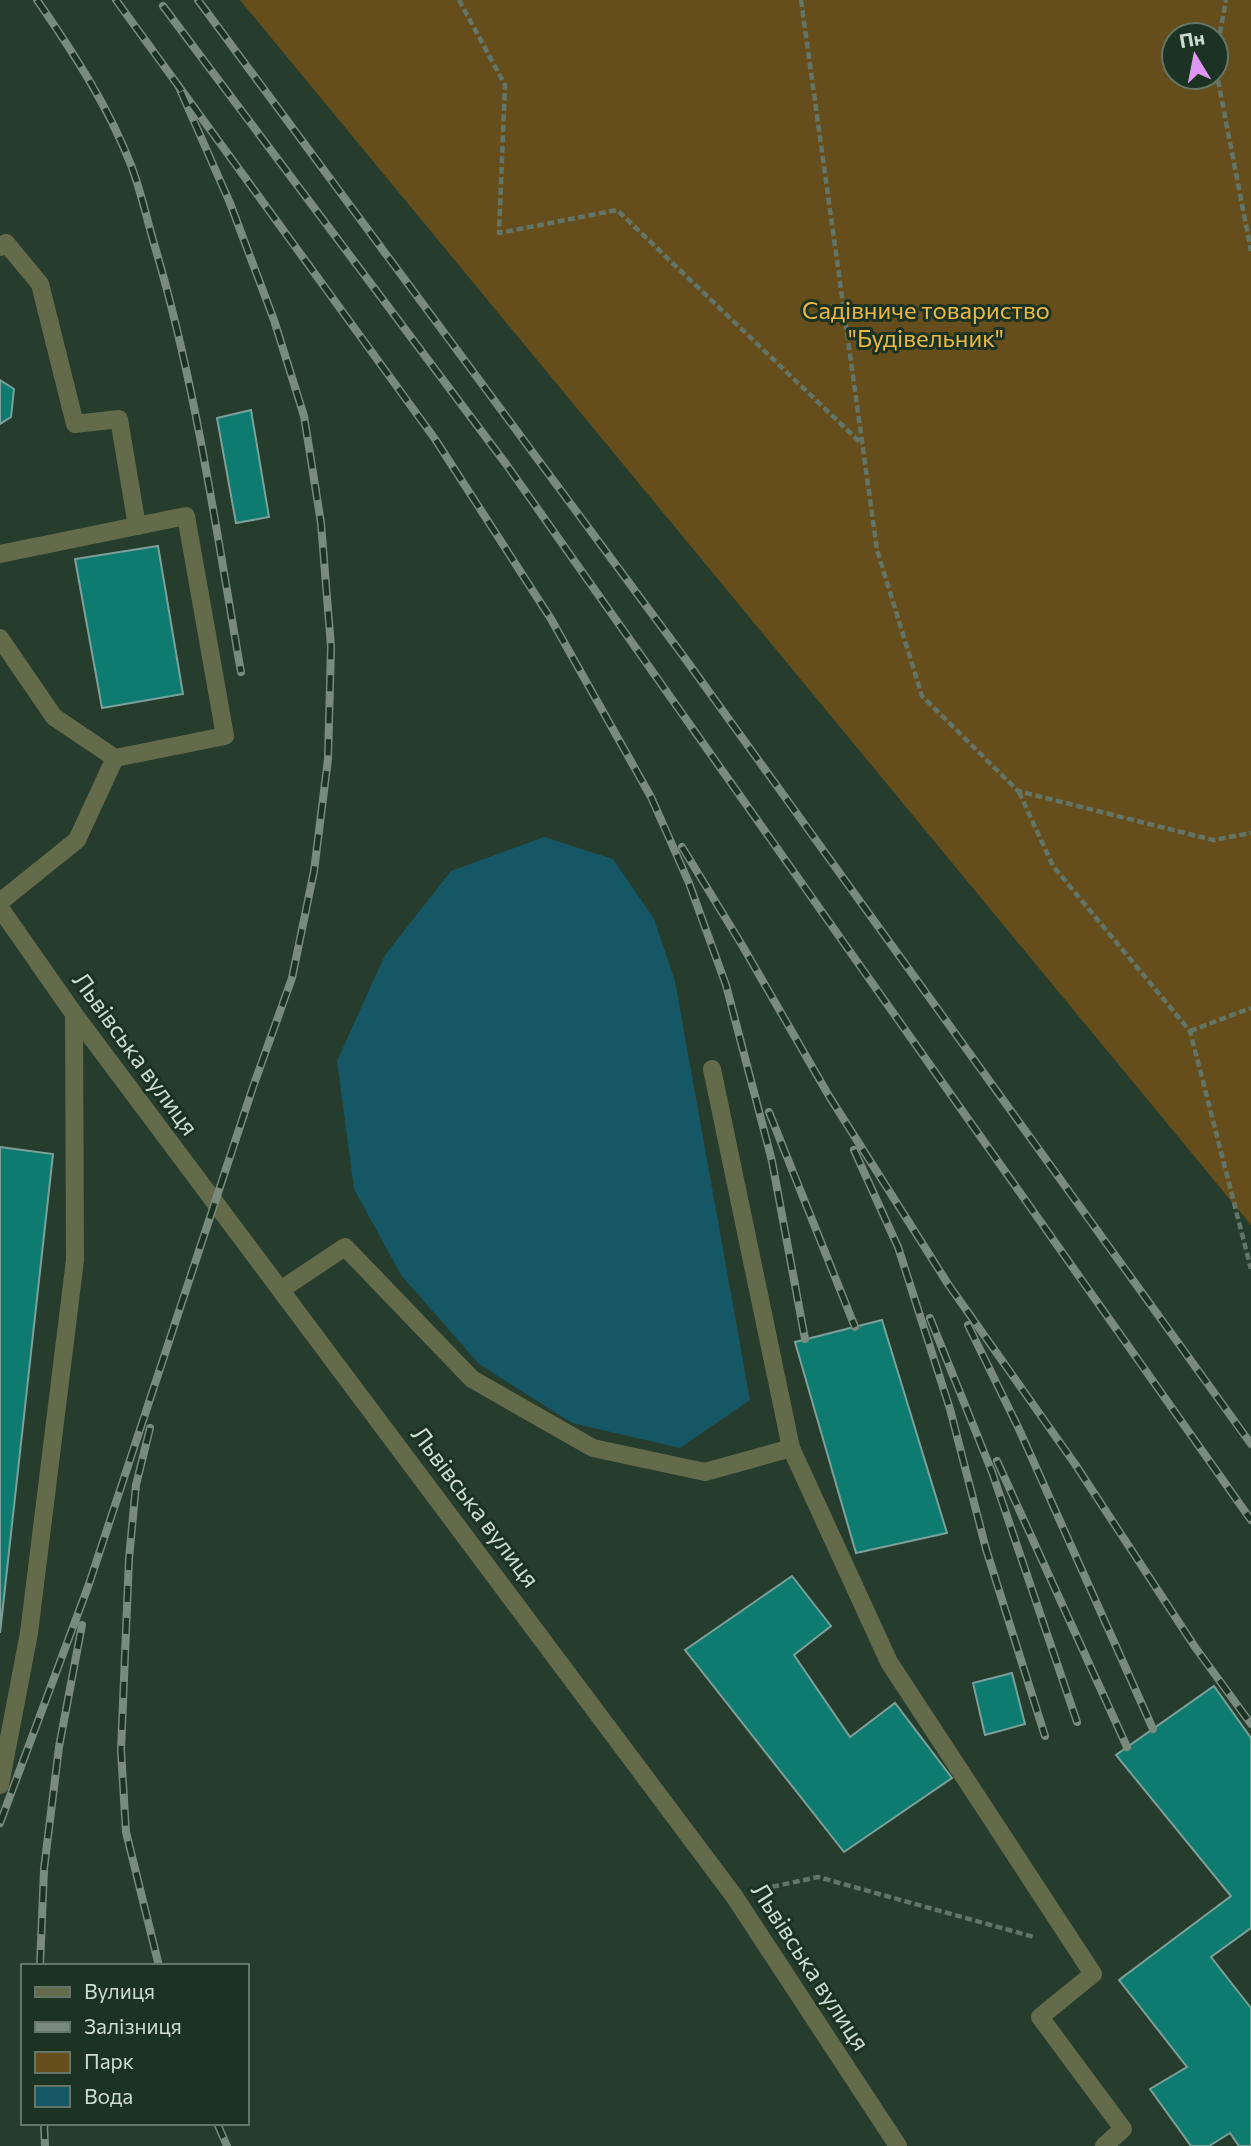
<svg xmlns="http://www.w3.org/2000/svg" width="1251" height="2146" viewBox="0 0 1251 2146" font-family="Commissioner,sans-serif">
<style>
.green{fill:#654e1c;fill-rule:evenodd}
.water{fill:#165766}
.building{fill:#0e7b71;stroke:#7ca09a;stroke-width:2}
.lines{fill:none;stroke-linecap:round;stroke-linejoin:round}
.path{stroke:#627567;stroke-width:4.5;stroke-dasharray:7 3.5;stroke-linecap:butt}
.service{stroke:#646b4a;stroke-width:18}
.minor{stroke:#646b4a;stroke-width:18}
.rail-casing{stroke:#7a8b7e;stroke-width:8}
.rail{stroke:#1c3222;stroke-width:5;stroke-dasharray:16;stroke-linecap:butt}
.labels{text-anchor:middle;stroke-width:6;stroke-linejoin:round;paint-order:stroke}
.park-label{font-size:24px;fill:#ebb843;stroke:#1c3222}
.street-label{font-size:24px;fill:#cfdcd1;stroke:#1c3222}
</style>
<rect width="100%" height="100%" fill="#263c2c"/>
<path class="green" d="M240,0H1251V1225ZM1174,35H1216V77H1174Z"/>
<path class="water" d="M544,837L613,859L654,919L675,981L750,1400L680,1448L572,1423L479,1364L401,1275L354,1189L337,1061L385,955L451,871Z"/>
<g class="building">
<path d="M0,380L14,389L11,417L0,424Z"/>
<path d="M251,410L269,517L236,523L217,418Z"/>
<path d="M158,546L183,694L102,708L75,559Z"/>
<path d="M0,1147L53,1154L0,1633Z"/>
<path d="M882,1320L947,1533L856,1553L795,1342Z"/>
<path d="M792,1576L831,1626L794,1655L850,1737L895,1703L952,1778L844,1852L685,1650Z"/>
<path d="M1012,1673L1025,1724L985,1735L973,1683Z"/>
<path d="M1214,1686L1251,1738V1928L1211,1957L1251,2008V2146H1239L1230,2133L1209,2146H1191L1150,2089L1187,2067L1119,1980L1231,1896L1116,1755Z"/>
</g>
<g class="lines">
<g class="path">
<path d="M459,0L505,85L499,233L617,210L862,444"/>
<path d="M801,0L877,550L922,696L1018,791L1213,840L1251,833"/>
<path d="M1216,54L1226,0"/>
<path d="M1216,70L1251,251"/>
<path d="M1019,792L1053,866L1190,1031L1251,1269"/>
<path d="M1190,1031L1251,1008"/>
<path d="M762,1889L818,1877L1034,1937"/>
</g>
<g class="service">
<path d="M0,247L6,243L40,284L75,424L119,419L137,526"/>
<path d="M0,554L186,516L225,736L115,758L54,717L0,638"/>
<path d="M0,902L77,840L115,758"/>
<path d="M282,1289L345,1247L472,1379L593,1448L705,1472L791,1448L712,1069"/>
<path d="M791,1448L889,1662L1093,1974L1040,2017L1123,2129L1104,2146"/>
<path d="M0,1785L29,1633L75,1260L74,1014"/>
</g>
<path class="minor" d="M0,908L74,1014L734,1896L898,2146"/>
<g class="rail-casing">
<g id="rail">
<path d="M37,0C73,52 108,106 131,165C141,191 147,220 155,247C196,386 216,530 241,672"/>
<path d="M116,0L435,439L551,619L651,797L689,883L726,985L772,1161L805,1339"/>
<path d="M198,0L684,657L1251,1444"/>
<path d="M163,6L506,464L1251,1520"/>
<path d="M682,847L742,945L829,1096L948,1284L1075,1464L1195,1647L1251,1724"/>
<path d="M769,1112L855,1327"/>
<path d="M854,1150L898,1247L950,1409L986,1549L1045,1736"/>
<path d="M930,1318L992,1472L1077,1722"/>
<path d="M968,1325L1018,1427L1153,1729"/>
<path d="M150,1428L136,1485L129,1559L121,1750L126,1832L159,1966"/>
<path d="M997,1461L1127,1747"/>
<path d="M0,1823L89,1584L253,1087L292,978L314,871L328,759L331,647L321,523L304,416L274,320L230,203L178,85"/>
<path d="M40,1966L44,1869L59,1747L82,1625"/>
<path d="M44,2123L45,2146"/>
<path d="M217,2123L227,2146"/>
</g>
</g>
<use href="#rail" class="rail"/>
</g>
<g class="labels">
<g class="park-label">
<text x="926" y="319">Садівниче товариство<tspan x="926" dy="28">"Будівельник"</tspan></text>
</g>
<g class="street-label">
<text transform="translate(135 1054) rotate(54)" y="8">Львівська вулиця</text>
<text transform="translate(475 1507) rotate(53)" y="8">Львівська вулиця</text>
<text transform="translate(810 1967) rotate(57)" y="8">Львівська вулиця</text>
</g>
</g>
<rect x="21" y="1964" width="228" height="161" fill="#1c3222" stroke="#647668" stroke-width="2"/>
<rect x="35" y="1987" width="35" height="10" fill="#646b4a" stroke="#647668" stroke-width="2"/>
<text x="84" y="1999" font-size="21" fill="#cfdcd1">Вулиця</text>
<rect x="35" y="2022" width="35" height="10" fill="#7a8b7e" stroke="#647668" stroke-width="2"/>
<text x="84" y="2034" font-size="21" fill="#cfdcd1">Залізниця</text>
<rect x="35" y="2052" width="35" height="21" fill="#654e1c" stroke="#647668" stroke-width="2"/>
<text x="84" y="2069" font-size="21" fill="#cfdcd1">Парк</text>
<rect x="35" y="2086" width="35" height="21" fill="#165766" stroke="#647668" stroke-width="2"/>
<text x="84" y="2104" font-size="21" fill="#cfdcd1">Вода</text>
<g transform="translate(1195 56) rotate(350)"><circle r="33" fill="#1c3222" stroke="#647668" stroke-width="2"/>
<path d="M0-5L12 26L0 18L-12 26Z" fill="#de98f3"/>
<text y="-10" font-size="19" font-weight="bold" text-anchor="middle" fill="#cfdcd1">Пн</text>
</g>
</svg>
